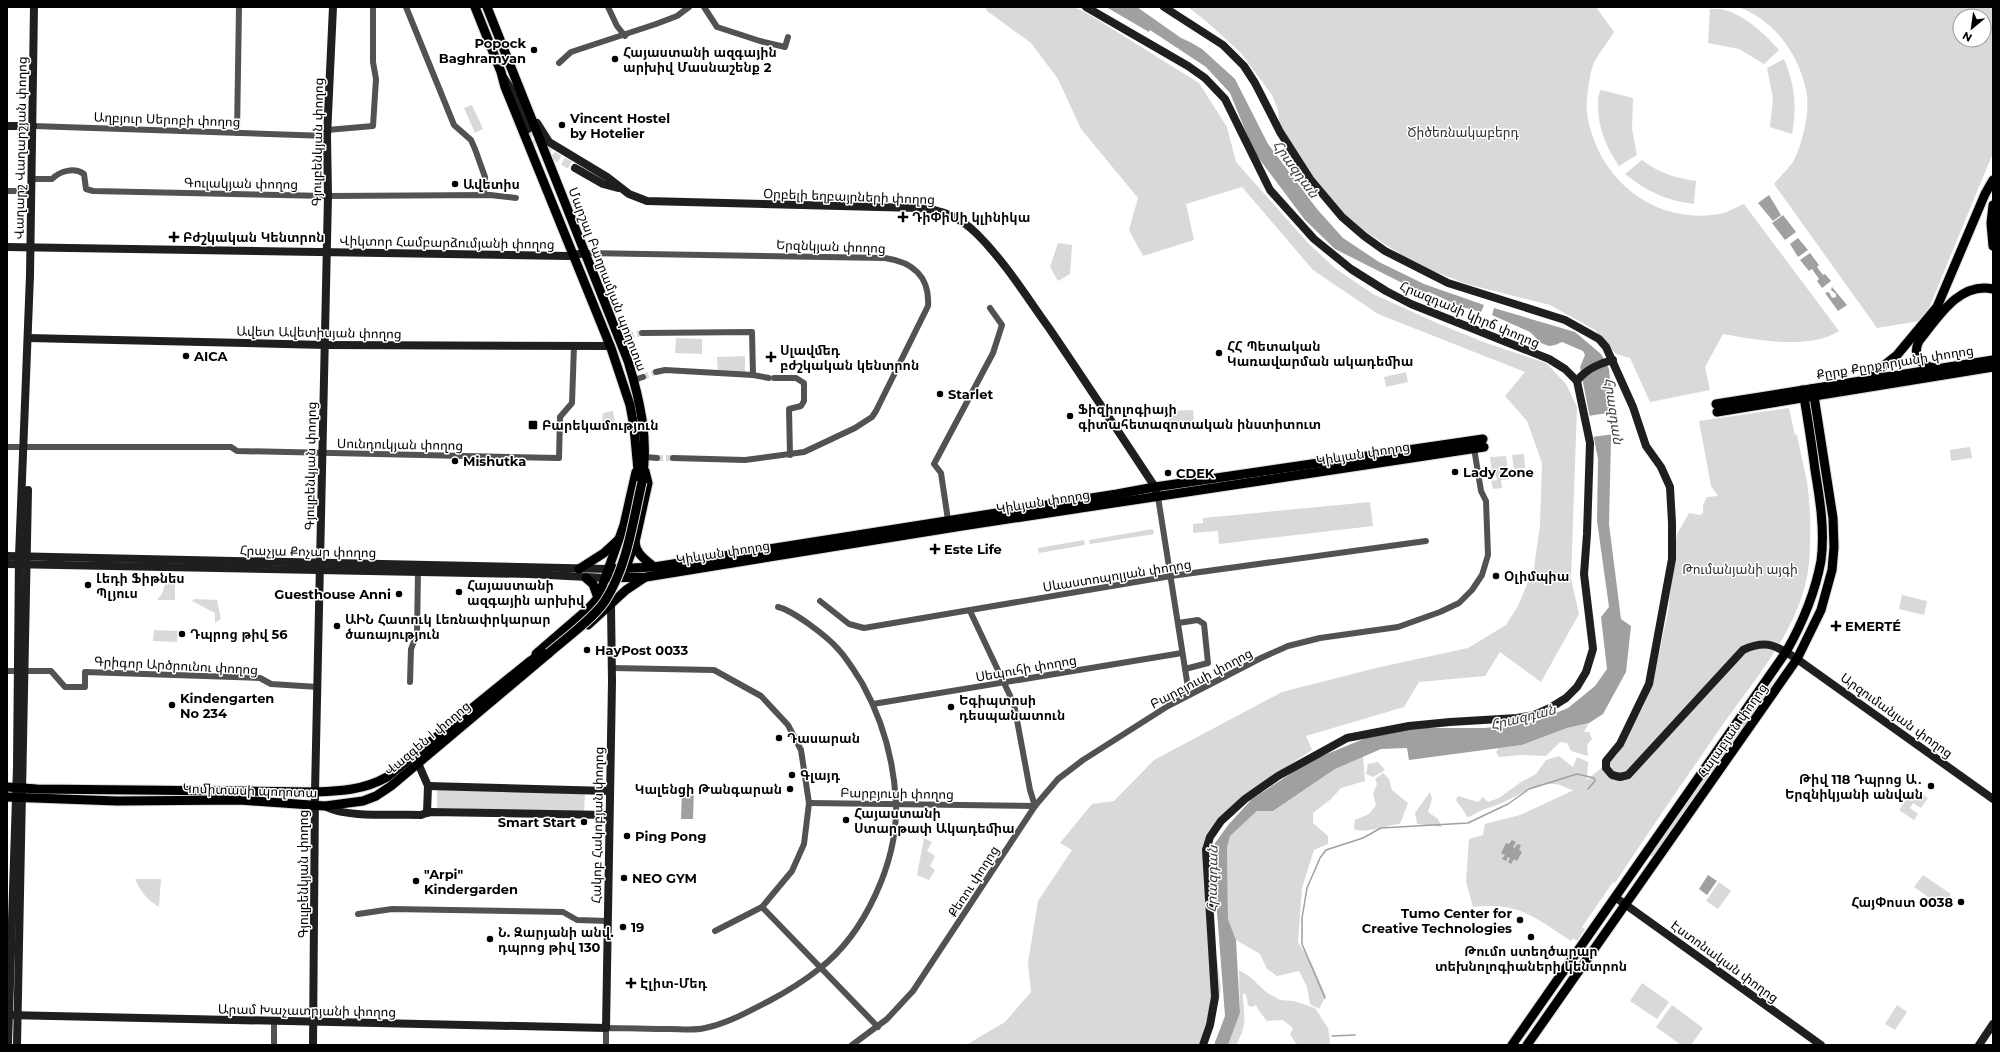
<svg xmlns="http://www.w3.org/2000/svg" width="2000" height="1052" viewBox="0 0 2000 1052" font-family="Montserrat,'Noto Sans Armenian',sans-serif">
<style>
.green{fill:#d9d9d9;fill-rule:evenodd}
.water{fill:#a0a0a0}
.pier{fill:#fff}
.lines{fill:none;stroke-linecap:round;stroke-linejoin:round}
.stream{stroke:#a0a0a0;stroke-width:1.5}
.street-tunnel{stroke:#d9d9d9;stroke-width:6;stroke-dasharray:6 3;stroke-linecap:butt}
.secondary-tunnel{stroke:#d9d9d9;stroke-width:8;stroke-dasharray:8 4;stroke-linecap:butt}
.primary-casing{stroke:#dbdbdb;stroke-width:11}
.street{stroke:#525252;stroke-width:6}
.secondary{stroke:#1f1f1f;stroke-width:8}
.primary{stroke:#000;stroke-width:9}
.primary-bridge-casing{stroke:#dbdbdb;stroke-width:11;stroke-linecap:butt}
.primary-bridge{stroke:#000;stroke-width:9}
.poi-dot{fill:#000;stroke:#fff;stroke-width:1.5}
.labels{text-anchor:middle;stroke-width:3;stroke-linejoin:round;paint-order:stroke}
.poi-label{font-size:13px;font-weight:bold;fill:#000;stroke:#fff;text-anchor:start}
.street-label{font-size:13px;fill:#000;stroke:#fff}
.park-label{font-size:13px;fill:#303030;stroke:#fff}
.water-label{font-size:14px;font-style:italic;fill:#414141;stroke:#fff}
</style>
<rect width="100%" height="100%" fill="#fff"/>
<g class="green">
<path d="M985,7H1073L1085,12L1199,83L1227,127L1236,162L1308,243L1336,269L1373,294L1439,324L1486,343L1546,363L1566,384L1577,407L1571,579L1579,614L1541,682L1500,652L1485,676L1419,682L1404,707L1306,736L1312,750L1247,793L1217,821L1208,857L1210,934L1217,959L1221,990L1214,1021L1204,1045H966L1005,1022L1031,992L1028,963L1038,901L1072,850L1060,843L1092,804L1114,801L1154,760L1282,692L1376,668L1468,648L1506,625L1518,606L1534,568L1540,525L1542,463L1527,421L1505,396L1525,372L1378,314L1313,270L1242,187L1186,204L1194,240L1143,256L1129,230L1138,198L1081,129L1058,79L1031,43L987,11Z"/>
<path d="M1188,7H1596L1614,32C1608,42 1598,54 1593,65C1590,74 1588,88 1587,98C1585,114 1590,130 1596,145C1617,194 1666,223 1719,214C1727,213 1736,207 1744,204L1839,331C1810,350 1756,340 1723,334L1705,367L1710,390L1650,402L1630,358L1616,354L1595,330L1550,305L1467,284L1417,265L1346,219L1312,176L1279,123L1278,110L1272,95L1241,53L1207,22Z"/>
<path d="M1738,7H1993V153L1929,308L1919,321L1877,328L1774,184C1780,176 1791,167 1795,158C1802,144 1811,110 1806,90C1799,54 1773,19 1738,7ZM1960,16H1984V40H1960Z"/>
<path d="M1710,9C1736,6 1763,32 1779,50L1764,64L1739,49L1708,43Z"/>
<path d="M1784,59C1795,85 1797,107 1792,134L1770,127L1773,98L1767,68Z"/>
<path d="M1601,90L1633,98L1632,129L1637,155L1619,166C1606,147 1598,128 1598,105C1598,99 1598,94 1601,90Z"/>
<path d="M472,105L483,129L475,133L464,108Z"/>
<path d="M1642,160C1658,173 1676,178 1696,181L1694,204C1667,201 1646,191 1625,174Z"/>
<path d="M1058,243L1072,245L1070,274L1058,281L1050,267Z"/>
<path d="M676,338L702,339V354L675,353Z"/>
<path d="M745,356V372H718L717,357Z"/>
<path d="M1406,372L1408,382L1386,387L1384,377Z"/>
<path d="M1789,408L1795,435H1797C1800,451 1804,466 1807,482C1811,509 1811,537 1809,564C1802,628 1754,679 1719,730C1684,781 1649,831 1615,883L1613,882L1582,927L1585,929L1577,941L1573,938L1571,941C1535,917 1519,902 1473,907L1466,882L1469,839L1483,835L1485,824L1520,815L1574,790C1565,789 1562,783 1551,784C1530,785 1522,794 1504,802C1496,806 1486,808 1478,812C1474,814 1471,817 1467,817C1464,810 1460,806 1456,800L1458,796L1478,802L1483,797L1488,802L1499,798L1521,782L1536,774L1546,760L1559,756L1573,767L1577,757L1588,762L1587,780L1617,755L1643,707L1653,681L1668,612L1677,534L1689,513L1700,515L1703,513V505L1707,497L1718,496L1711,486L1699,421Z"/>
<path d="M1193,410L1194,423L1169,424L1168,411Z"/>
<path d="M613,411L616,429L601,428L603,413Z"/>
<path d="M1970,447L1972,458L1951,461L1950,450Z"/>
<path d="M1524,454L1525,468L1514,469L1512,455Z"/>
<path d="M1506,456L1509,479L1501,480L1502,488L1493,489L1491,481L1497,480L1495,472H1492L1490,457Z"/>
<path d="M1370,502L1373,526L1219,544L1218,531L1193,533V524L1203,523V518Z"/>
<path d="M1153,529L1154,534L1090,544L1089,540Z"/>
<path d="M1084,540L1085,545L1039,553L1038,548Z"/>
<path d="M166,580H175V600H157L162,594Z"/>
<path d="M1902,595L1927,601L1924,615L1899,609Z"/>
<path d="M194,599L217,600L221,619L215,623V613L192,601Z"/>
<path d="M154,630L178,631L177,642L153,641Z"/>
<path d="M1780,672L1761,702L1652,857L1650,855L1730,739Z"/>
<path d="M1589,723L1584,732H1589L1592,739L1587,745L1588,756L1571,751L1567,743L1560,742L1546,756L1522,755L1499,757L1496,752L1499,748L1522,745L1567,728Z"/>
<path d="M1363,756L1365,781L1341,788L1331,799L1313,813V823L1328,836V844L1314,850L1302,888L1298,942L1312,964L1326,996L1319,1009L1310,1004L1307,987L1299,971L1277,976L1267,969L1260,954L1236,940L1228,919L1227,848L1230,836L1257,811H1273L1335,769Z"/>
<path d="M1378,762L1385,770L1373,777L1366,774L1368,764Z"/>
<path d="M1383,773L1389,779L1392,790L1408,803L1400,824C1385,825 1369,834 1354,829L1355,820L1369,814L1376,805L1373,794L1377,784L1375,779Z"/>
<path d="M1914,789L1928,798L1921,808L1913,803L1910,808L1918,814L1914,820L1899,810Z"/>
<path d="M437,790L585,793L584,812L437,808Z"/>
<path d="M1430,792L1432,799L1428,812L1438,819L1442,827L1417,824L1415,813Z"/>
<path d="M924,838L932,842L927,851L935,856L930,866L935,870L929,880L917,875Z"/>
<path d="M1923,875L1951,894L1943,907L1914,887Z"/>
<path d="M135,879H161L159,907C147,900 141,892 135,879Z"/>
<path d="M1719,882L1731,891L1718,909L1706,901Z"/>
<path d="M1239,970L1250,977L1266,992L1280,1000L1294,1001L1315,1008L1328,1028L1330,1041L1329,1045H1297L1290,1034L1293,1028L1283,1020L1267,1021L1259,1011L1256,1005L1251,1007L1248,1005L1246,995L1243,993C1243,1017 1249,1022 1236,1045H1228L1240,1013Z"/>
<path d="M1642,983L1669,1002L1657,1019L1630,1001Z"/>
<path d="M1672,1005L1703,1028L1691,1045H1681L1656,1027Z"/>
<path d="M1897,1005L1907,1012L1895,1030L1885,1024Z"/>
</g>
<g class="water">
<path d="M1106,7H1137L1181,38L1190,42L1202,49L1235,79L1268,144L1317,209L1343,238L1379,262L1424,284L1484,305L1481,312L1462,307L1429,292H1420L1335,249L1305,220L1254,152L1230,93L1206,67L1150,30L1149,32Z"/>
<path d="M1769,195L1781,215L1773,221L1758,203Z"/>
<path d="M1783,215L1796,232L1785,240L1772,223Z"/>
<path d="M1798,238L1808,250L1798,257L1790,244Z"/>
<path d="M1810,253L1819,265L1817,267L1823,275L1825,274L1831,281L1822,288L1817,281L1819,279L1812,269L1809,271L1800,260Z"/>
<path d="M1832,287L1847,305L1838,311L1825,293L1829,292L1832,298L1836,297V294L1831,290Z"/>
<path d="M1494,308L1575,332L1601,354L1609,369L1612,398L1609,524L1621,619L1631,626L1626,672L1603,714L1589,723L1567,728L1522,745L1409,760L1407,748L1381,749L1335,769L1273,811H1257L1230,836L1227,848L1228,919L1236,940L1240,1013L1228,1045H1214L1225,1016L1214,873L1215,843L1229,824L1252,799L1310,761L1373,735L1415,728H1485L1534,722L1568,708L1595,686L1607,669L1601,617L1609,607L1597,521L1598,459L1580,367L1585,355L1583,351L1562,342L1555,345L1549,346L1541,343L1530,332L1492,315Z"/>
<path d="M682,789L694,790L693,819H681Z"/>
<path d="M1512,840L1516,842L1513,847L1515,848L1517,844L1521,845L1519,850L1522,852L1517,861L1514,859L1511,864L1508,862L1510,858L1508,857L1506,861L1502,859L1505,855L1501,853L1506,843L1509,844Z"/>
<path d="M1708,875L1717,881L1707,895L1699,889Z"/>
</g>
<path class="pier" d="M1614,412V434L1592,437L1588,416Z"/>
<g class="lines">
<g class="stream">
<path d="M1325,998L1302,944V918L1307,888L1320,858L1326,850L1363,838L1381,828L1468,823L1508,804L1529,789L1577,774L1594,778L1595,781L1588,789"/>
<path d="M1332,1036L1355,1035"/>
</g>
<g class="street-tunnel">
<path d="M628,336L642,333"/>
<path d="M643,377L656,372"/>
<path d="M657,458H673"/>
</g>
<path class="secondary-tunnel" d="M528,129C542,150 554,156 575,168"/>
<g class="primary-casing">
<g id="primary">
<path d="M475,7L501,72L505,87L611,348L630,405L634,427L639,481"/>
<path d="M487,7L628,361C640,400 649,440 642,480"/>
<path d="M1993,205L1991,223L1993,246"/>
<path d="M1934,368C1920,365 1912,355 1919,341C1937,319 1959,281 1993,289"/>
<path d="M1868,378L1897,355L1937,307L1985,194L1993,180"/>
<path d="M1716,404L1993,360"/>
<path d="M1717,412L1993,367"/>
<path d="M635,542C636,554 645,559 654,567"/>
<path d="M579,569L604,553L618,540"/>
<path d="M609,569L654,567L1117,494L1155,487L1483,439"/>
<path d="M624,573L635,542L648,483L645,471"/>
<path d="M586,578L593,584L598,598"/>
<path d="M606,578L646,577L962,526L1484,447"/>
<path d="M588,625L626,590L644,578"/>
<path d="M536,654L587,610L598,598L624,525L636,472"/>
<path d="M7,787L37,789L315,792C341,791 364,790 387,777L529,662L545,651"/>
<path d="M7,797L117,801L240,800L325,806L363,801L376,796L391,786L549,653"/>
<path d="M1512,1045L1786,652C1802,624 1815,593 1821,561C1825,531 1820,500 1815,470C1812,446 1808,421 1804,397L1811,389"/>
<path d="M1527,1045L1797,659L1821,610L1832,570L1834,547L1833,518L1814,396L1802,390"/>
</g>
</g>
<g class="street">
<path d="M406,7L454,125L471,140L475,149L485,177L484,195"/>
<path d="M608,7L617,26L625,36"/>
<path d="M704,7L717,27L760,41L785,47L788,37"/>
<path d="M559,63L571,52L656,24L677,16L689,7"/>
<path d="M33,126L327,136"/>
<path d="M327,130L373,126L376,79L373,62V7"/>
<path d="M237,133L239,7"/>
<path d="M31,179H52C60,171 74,167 84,174L86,189L93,191L328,196L490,195L516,198"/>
<path d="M7,191H32"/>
<path d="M585,253L885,258C913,262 930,277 928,306L876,411L872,417L855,428L804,452L745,460L673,458"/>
<path d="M642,333L752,332L753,375L665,370L656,372"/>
<path d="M619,339L628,336"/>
<path d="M753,375L769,378"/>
<path d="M774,378H796L804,383V401L801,406L789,409L790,455"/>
<path d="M634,380L643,377"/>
<path d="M7,447H231L237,451L559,458L560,417L572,403L574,346"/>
<path d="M645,457L657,458"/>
<path d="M1158,497L1189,694"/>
<path d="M948,520L941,473L934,464L993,353L1002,325L990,308"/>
<path d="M820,601L849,624L864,628L1171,576L1426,541"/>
<path d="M970,611L1014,704L1030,790L1035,806"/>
<path d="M1178,623L1198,620L1204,624L1208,663L1185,669"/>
<path d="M612,668L714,670L761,696L788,725L801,750L809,803L804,844L792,871L762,907L715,931"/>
<path d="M7,671H51L65,687H85V672L260,678L271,684L318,687"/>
<path d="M410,682L411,649L417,634L418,571"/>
<path d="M873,704L1182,653"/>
<path d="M809,803L1035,806"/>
<path d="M762,907L878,1027"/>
<path d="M358,914L392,909L563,912L577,920L608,921"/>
<path d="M274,1045V1021"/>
<path d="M606,1045V1028C627,1028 648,1029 669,1029C681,1029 693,1031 705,1028C727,1024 749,1011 769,1001C786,992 804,981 819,969C865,934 898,861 896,803C894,761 882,719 862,683C855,672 848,660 839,650C828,637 794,611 778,607"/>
<path d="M852,1045L887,1019L913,991L1035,806L1058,779L1083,760L1168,706L1261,658L1288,646L1320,638L1398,627L1440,612L1459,603L1472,590L1482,575L1488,555L1486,501L1481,491L1474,448"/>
</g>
<g class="secondary">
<path d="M1086,7L1188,66L1205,78L1225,99L1270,190L1314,239L1351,269L1386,291L1411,304L1549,359L1565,369L1577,381"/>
<path d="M1164,7L1223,45L1244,66L1255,83L1280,132L1310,179L1342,217L1364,236L1385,251L1448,283L1565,320L1599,339L1606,347L1633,407L1646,446L1661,467L1670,487L1672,523V559L1649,684L1620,744L1606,761V768L1612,775L1620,777L1628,775L1743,650C1767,639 1777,646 1797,659L1993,799"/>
<path d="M504,78L511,89L528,129"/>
<path d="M537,123L549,142L607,177L629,194L647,201L918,208C940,209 961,218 977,234C1005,262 1026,296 1049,328C1085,381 1120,434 1155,487L1156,493"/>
<path d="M7,126H33"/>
<path d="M575,168L603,184L618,188"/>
<path d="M7,247L568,256L585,253"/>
<path d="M28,338L325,345L610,346"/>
<path d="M1577,381C1585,370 1600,363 1613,360"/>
<path d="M7,556L609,569"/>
<path d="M7,564L529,574L606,578"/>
<path d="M418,763L428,786L427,813"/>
<path d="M428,786L609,791"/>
<path d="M325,806C343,818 397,814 421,815L429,812L609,815"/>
<path d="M1615,897L1821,1045"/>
<path d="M7,1015L606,1028L612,682L611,605"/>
<path d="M8,1045L17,767L19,556L30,275L34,7"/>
<path d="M17,1045L28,490"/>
<path d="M313,1045L315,792L328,196L327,136L333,7"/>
<path d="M1203,1045L1210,1025L1215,997L1206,850L1210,837L1221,821L1245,799L1278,776L1347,738L1409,726L1450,722L1517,718L1534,715L1550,708L1566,698L1577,687L1586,672L1593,649L1584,574L1587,534L1590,443L1577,381"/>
<path d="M1979,1045L1993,1024"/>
</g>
<use href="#primary" class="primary"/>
<g class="primary-bridge-casing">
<path id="primary-bridge" d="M549,653C565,639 593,619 605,601C627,567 633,521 642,482"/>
</g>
<use href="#primary-bridge" class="primary-bridge"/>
</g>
<g class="poi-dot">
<circle cx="534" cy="50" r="4"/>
<circle cx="615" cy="59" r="4"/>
<circle cx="562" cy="125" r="4"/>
<circle cx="455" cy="184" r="4"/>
<path d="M901 211h4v4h4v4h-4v4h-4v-4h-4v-4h4z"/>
<path d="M172 231h4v4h4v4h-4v4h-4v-4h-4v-4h4z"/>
<circle cx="1219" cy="353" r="4"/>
<circle cx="186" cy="356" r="4"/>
<path d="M769 351h4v4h4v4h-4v4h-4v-4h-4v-4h4z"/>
<circle cx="940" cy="394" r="4"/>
<circle cx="1070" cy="416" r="4"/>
<rect x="528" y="420" width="10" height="10" rx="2"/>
<circle cx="455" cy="461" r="4"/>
<circle cx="1455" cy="472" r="4"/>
<circle cx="1168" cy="473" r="4"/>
<path d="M933 543h4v4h4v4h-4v4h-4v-4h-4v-4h4z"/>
<circle cx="1496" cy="576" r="4"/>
<circle cx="88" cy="585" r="4"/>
<circle cx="459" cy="592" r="4"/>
<circle cx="399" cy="594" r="4"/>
<circle cx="337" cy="626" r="4"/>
<path d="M1834 620h4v4h4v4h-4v4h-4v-4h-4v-4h4z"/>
<circle cx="182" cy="634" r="4"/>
<circle cx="587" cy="650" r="4"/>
<circle cx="172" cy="705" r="4"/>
<circle cx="951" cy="707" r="4"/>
<circle cx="779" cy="738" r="4"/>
<circle cx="792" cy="775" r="4"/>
<circle cx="1931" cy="786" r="4"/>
<circle cx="790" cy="789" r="4"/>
<circle cx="846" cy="820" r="4"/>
<circle cx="584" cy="822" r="4"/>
<circle cx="627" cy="836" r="4"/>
<circle cx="624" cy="878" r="4"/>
<circle cx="416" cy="881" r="4"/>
<circle cx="1961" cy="902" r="4"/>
<circle cx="1520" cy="920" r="4"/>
<circle cx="623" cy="927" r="4"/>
<circle cx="1531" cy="937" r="4"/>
<circle cx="490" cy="939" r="4"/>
<path d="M629 977h4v4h4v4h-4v4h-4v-4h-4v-4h4z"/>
</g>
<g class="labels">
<g class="poi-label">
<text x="526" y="48" text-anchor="end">Popock<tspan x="526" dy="15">Baghramyan</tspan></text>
<text x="623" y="57">Հայաստանի ազգային<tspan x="623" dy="15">արխիվ Մասնաշենք 2</tspan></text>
<text x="570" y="123">Vincent Hostel<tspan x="570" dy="15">by Hotelier</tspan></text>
<text x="463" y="189">Ավետիս</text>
<text x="912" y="222">ԴիՓիՍի կլինիկա</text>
<text x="183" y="242">Բժշկական Կենտրոն</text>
<text x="1227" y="351">ՀՀ Պետական<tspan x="1227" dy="15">Կառավարման ակադեմիա</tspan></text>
<text x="780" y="355">Սլավմեդ<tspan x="780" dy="15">բժշկական կենտրոն</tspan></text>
<text x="194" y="361">AICA</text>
<text x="948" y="399">Starlet</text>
<text x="1078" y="414">Ֆիզիոլոգիայի<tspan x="1078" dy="15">գիտահետազոտական ինստիտուտ</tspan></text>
<text x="542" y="430">Բարեկամություն</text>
<text x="463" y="466">Mishutka</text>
<text x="1463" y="477">Lady Zone</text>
<text x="1176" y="478">CDEK</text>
<text x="944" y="554">Este Life</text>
<text x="1504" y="581">Օլիմպիա</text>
<text x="96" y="583">Լեդի Ֆիթնես<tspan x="96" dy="15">Պլյուս</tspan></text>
<text x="467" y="590">Հայաստանի<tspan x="467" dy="15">ազգային արխիվ</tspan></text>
<text x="391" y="599" text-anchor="end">Guesthouse Anni</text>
<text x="345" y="624">ԱԻՆ Հատուկ Լեռնափրկարար<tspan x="345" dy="15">ծառայություն</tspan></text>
<text x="1845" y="631">EMERTÉ</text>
<text x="190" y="639">Դպրոց թիվ 56</text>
<text x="595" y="655">HayPost 0033</text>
<text x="180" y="703">Kindengarten<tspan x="180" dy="15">No 234</tspan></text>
<text x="959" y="705">Եգիպտոսի<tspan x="959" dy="15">դեսպանատուն</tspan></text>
<text x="787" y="743">Դասարան</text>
<text x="800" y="780">Գլայդ</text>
<text x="1923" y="784" text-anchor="end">Թիվ 118 Դպրոց Ա․<tspan x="1923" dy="15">Երզնիկյանի անվան</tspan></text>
<text x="782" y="794" text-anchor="end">Կալենցի Թանգարան</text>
<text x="854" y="818">Հայաստանի<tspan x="854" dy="15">Ստարթափ Ակադեմիա</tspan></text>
<text x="576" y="827" text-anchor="end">Smart Start</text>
<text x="635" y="841">Ping Pong</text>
<text x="424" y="879">"Arpi"<tspan x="424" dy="15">Kindergarden</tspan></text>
<text x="632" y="883">NEO GYM</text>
<text x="1953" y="907" text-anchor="end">ՀայՓոստ 0038</text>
<text x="1512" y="918" text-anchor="end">Tumo Center for<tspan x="1512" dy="15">Creative Technologies</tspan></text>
<text x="631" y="932">19</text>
<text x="498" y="937">Ն. Զարյանի անվ.<tspan x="498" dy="15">դպրոց թիվ 130</tspan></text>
<text x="1531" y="956" text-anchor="middle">Թումո ստեղծարար<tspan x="1531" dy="15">տեխնոլոգիաների կենտրոն</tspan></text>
<text x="640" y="988">Էլիտ-Մեդ</text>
</g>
<g class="street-label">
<text transform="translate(167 119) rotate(2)" y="5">Աղբյուր Սերոբի փողոց</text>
<text transform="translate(317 142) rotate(-89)" y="5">Գյուլբենկյան փողոց</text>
<text transform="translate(20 148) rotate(-89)" y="5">Վաղարշ Վաղարշյան փողոց</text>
<text transform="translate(241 183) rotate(1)" y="5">Գուլակյան փողոց</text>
<text transform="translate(849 196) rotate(2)" y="5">Օրբելի եղբայրների փողոց</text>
<text transform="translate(447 242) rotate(1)" y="5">Վիկտոր Համբարձումյանի փողոց</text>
<text transform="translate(831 246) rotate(2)" y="5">Երզնկյան փողոց</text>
<text transform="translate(608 279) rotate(69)" y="5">Մարշալ Բաղրամյան պողոտա</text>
<text transform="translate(1470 314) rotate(23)" y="5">Հրազդանի կիրճ փողոց</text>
<text transform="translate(319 332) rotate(1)" y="5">Ավետ Ավետիսյան փողոց</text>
<text transform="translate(1895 362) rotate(-9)" y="5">Քըրք Քըրքորյանի փողոց</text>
<text transform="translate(400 444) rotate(1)" y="5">Սունդուկյան փողոց</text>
<text transform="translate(1363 453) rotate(-9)" y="5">Կիևյան փողոց</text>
<text transform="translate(310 466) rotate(-89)" y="5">Գյուլբենկյան փողոց</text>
<text transform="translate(1043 501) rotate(-9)" y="5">Կիևյան փողոց</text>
<text transform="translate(308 551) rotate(1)" y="5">Հրաչյա Քոչար փողոց</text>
<text transform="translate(723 552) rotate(-9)" y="5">Կիևյան փողոց</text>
<text transform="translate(1117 575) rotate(-9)" y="5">Սևաստոպոլյան փողոց</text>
<text transform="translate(176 665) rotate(3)" y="5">Գրիգոր Արծրունու փողոց</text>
<text transform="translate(1026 668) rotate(-10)" y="5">Սեպուհի փողոց</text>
<text transform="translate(1201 678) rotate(-28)" y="5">Բարբյուսի փողոց</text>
<text transform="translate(1897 715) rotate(36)" y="5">Արզումանյան փողոց</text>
<text transform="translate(1732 730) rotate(-55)" y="5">Հալաբյան փողոց</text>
<text transform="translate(427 738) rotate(-40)" y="5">Վազգեն I փողոց</text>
<text transform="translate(250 790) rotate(2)" y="5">Կոմիտասի պողոտա</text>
<text transform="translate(897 793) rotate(1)" y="5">Բարբյուսի փողոց</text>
<text transform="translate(597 825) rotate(-89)" y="5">Հակոբ Հակոբյան փողոց</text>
<text transform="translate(303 874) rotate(-90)" y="5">Գյուլբենկյան փողոց</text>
<text transform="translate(973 881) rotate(-57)" y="5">Քեռու փողոց</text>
<text transform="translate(1725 961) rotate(36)" y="5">Էստոնական փողոց</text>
<text transform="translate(307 1010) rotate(1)" y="5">Արամ Խաչատրյանի փողոց</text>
</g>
<g class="park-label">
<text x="1463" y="137">Ծիծեռնակաբերդ</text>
<text x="1740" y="574">Թումանյանի այգի</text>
</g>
<g class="water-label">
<text transform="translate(1296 169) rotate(54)" y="5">Հրազդան</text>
<text transform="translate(1614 411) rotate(82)" y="5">Հրազդան</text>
<text transform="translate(1523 717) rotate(-14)" y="5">Հրազդան</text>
<text transform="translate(1212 879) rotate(-89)" y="5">Հրազդան</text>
</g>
</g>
<rect width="2000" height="1052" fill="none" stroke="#000000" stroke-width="16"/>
<g transform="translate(1972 28) rotate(209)"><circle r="19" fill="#ffffff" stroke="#999999"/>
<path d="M0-3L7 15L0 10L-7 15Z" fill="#000000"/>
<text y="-6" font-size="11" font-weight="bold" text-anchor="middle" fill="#000000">N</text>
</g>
</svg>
